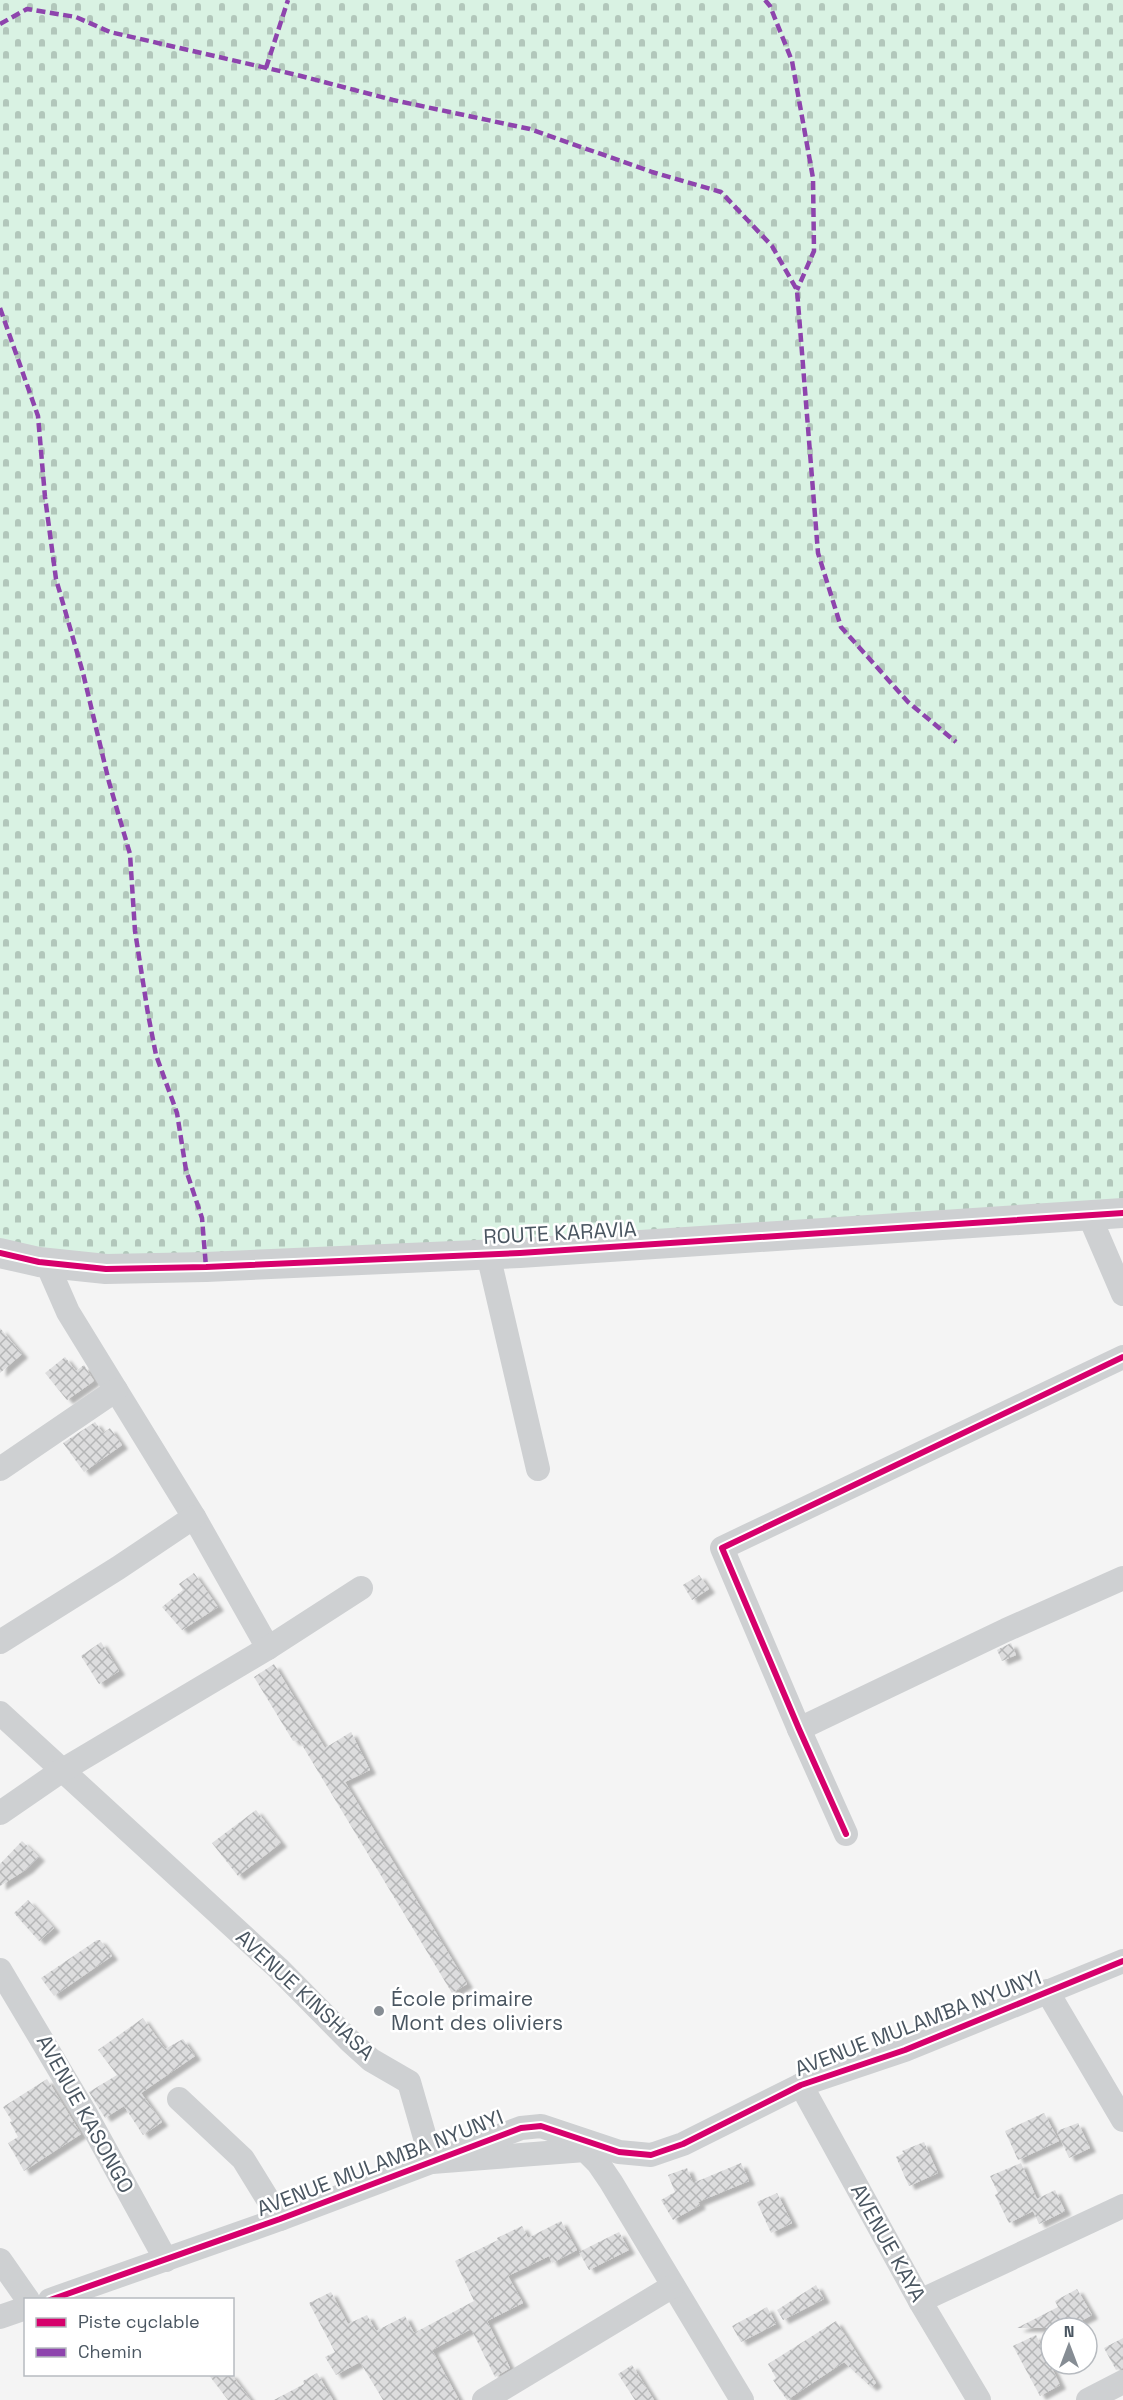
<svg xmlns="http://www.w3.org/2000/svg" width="1123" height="2400" viewBox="0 0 1123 2400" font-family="'Space Grotesk',sans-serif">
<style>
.cemetery{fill:url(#cemetery-stones)}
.building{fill:url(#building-cross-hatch);filter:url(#shadow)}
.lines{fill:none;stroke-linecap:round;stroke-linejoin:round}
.minor{stroke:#ced0d2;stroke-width:24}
.tertiary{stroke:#ced0d2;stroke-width:30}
.quiet{stroke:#8e44ad;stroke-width:4.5;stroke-dasharray:9 4.5;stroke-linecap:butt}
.cycleway-casing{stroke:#fff;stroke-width:10}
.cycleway{stroke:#d6006c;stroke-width:6}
.poi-dot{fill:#868d94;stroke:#fff;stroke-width:2}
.labels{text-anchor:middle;stroke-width:5;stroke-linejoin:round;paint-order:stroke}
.street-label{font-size:21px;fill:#4a5661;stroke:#fff}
.poi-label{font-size:21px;fill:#4a5661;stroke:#fff;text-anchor:start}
</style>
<defs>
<pattern id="cemetery-stones" width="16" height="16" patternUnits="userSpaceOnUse" patternTransform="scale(1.5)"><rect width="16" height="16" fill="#d9f2e3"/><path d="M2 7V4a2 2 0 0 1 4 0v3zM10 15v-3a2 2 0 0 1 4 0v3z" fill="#b2c7bb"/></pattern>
<pattern id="building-cross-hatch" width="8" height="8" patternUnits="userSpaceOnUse" patternTransform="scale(1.5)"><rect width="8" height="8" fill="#ddddde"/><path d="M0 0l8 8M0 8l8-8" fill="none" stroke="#b5b6b7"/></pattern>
<filter id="shadow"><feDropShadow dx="6" dy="4" stdDeviation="1.5" flood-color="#0004"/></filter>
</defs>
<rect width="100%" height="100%" fill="#f4f4f4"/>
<path class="cemetery" d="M0,0H1123V1206L586,1240L78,1257L0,1240Z"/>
<g class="building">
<path d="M0,1328L22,1354L0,1373Z"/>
<path d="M65,1357L76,1371L84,1365L94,1381L67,1400L45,1373Z"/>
<path d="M95,1422L103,1433L110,1428L122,1445L84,1472L63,1443Z"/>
<path d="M194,1573L218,1607L182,1630L162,1607L183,1590L179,1584Z"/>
<path d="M699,1575L709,1589L692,1600L683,1585Z"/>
<path d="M101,1642L119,1671L99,1684L81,1656Z"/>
<path d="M1011,1643L1016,1655L1002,1661L997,1650Z"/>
<path d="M274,1664L325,1748L351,1732L370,1770L345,1782L467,1984L452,1993L299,1740L293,1741L254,1677Z"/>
<path d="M256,1810L281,1843L238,1876L212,1843Z"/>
<path d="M22,1841L39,1857L27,1869L0,1886V1864Z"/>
<path d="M28,1900L54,1928L39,1941L14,1913Z"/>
<path d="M97,1940H100L112,1956L54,1996L41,1978Z"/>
<path d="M143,2018L165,2049L183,2039L195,2056L141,2093L162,2122L143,2135L124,2106L105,2118L89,2092L117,2075L98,2050Z"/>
<path d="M47,2079L81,2134L24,2171L8,2143L18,2137L10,2122L12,2121L3,2107Z"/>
<path d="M1044,2113L1059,2141L1018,2160L1005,2131Z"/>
<path d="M1078,2123L1090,2148L1069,2158L1057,2131Z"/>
<path d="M924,2142L938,2173L909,2186L896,2157L904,2153L902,2151Z"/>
<path d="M741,2163L749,2181L698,2202L700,2205L673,2220L661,2200L675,2192L668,2175L687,2168L693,2183Z"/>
<path d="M1021,2163L1037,2199L1055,2190L1065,2211L1039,2224L1033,2211L1009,2223L995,2195L998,2193L990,2176Z"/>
<path d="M777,2193L792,2223L771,2233L757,2202Z"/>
<path d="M561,2221L577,2250L552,2263L549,2256L508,2276L523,2303L487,2321L510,2368L495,2377L471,2329L432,2350L459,2400H383L360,2362L336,2375L325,2357L335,2352L309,2303L331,2292L348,2324L367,2315L376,2331L405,2316L414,2333L474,2301L455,2261L498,2240L497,2238L522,2226L528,2238Z"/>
<path d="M619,2232L629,2250L589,2270L579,2252Z"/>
<path d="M816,2285L824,2299L783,2320L777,2310Z"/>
<path d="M1077,2289L1092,2315L1079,2322L1082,2328H1017L1058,2307L1055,2301Z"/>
<path d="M767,2307L776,2324L741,2342L732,2326Z"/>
<path d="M836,2321L876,2383L871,2387L844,2362L787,2400L773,2380L776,2378L768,2364Z"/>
<path d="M1036,2335L1060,2385L1040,2396L1013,2346Z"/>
<path d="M1123,2338V2368L1116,2370L1104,2348Z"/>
<path d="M632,2365L649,2392L654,2400H635L618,2374Z"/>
<path d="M317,2373L333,2400H274L304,2384L303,2381Z"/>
<path d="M208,2374H231L251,2400H228Z"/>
</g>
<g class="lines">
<g class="minor">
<path d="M1089,1215L1123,1294"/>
<path d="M488,1254L538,1469"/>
<path d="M47,1264L68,1312L194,1517L268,1648"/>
<path d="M0,1469L116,1390"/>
<path d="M0,1642L118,1568L194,1517"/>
<path d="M0,1713L278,1968L350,2041L371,2060L409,2082L432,2162L585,2150L598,2163L611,2182L742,2400"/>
<path d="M799,1729L1006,1630L1123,1578"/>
<path d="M0,1813L61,1771L268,1648L361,1588"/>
<path d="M846,1834L799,1729L722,1548L1123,1357"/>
<path d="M0,1970L87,2116L166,2260"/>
<path d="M1047,1991L1123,2120"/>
<path d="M801,2085L920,2301L979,2400"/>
<path d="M179,2099L243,2159L280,2219"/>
<path d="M0,2260L28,2300"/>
<path d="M50,2300L280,2219L521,2128L541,2126L619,2152L651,2155L683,2144L801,2085L905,2050L1123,1961"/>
<path d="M920,2301L1123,2206"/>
<path d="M0,2317L26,2308"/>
<path d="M484,2400L673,2286"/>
<path d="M1088,2400L1123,2382"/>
</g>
<path class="tertiary" d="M0,1253L39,1262L106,1269L206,1267L520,1253L1123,1213"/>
<g class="quiet">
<path d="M765,0L770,6L792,61L813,178L814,251L797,290"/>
<path d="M0,24L27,9L76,17L110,32L297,75L393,100L530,129L652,172L721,192L772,246L797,290L818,553L841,627L908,702L956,742"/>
<path d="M266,68L288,0"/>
<path d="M0,308L38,416L45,497L56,579L83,673L109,782L130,854L135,931L148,1014L156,1055L177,1113L186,1170L202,1218L206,1267"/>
</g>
<g class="cycleway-casing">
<g id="cycleway">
<path d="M0,1253L39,1262L106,1269L206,1267L520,1253L1123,1213"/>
<path d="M846,1834L799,1729L722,1548L1123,1357"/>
<path d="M50,2300L280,2219L521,2128L541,2126L619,2152L651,2155L683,2144L801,2085L905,2050L1123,1961"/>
</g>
</g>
<use href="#cycleway" class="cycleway"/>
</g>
<circle class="poi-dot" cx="379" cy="2011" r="6"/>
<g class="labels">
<g class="street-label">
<text transform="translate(560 1233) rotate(-3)" y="7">ROUTE KARAVIA</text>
<text transform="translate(305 1995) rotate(43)" y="7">AVENUE KINSHASA</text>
<text transform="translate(918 2023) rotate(-21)" y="7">AVENUE MULAMBA NYUNYI</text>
<text transform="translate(85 2114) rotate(61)" y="7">AVENUE KASONGO</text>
<text transform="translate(380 2163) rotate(-21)" y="7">AVENUE MULAMBA NYUNYI</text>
<text transform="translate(888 2243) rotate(61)" y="7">AVENUE KAYA</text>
</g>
<g class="poi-label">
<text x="391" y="2006">École primaire<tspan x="391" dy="24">Mont des oliviers</tspan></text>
</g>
</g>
<rect x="24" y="2298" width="210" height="78" fill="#ffffff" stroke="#b7bbc0" stroke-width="1.5"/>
<rect x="36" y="2318" width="30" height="9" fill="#d6006c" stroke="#b7bbc0" stroke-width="1.5"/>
<text x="78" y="2328" font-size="18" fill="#4a5661">Piste cyclable</text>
<rect x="36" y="2348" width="30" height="9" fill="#8e44ad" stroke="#b7bbc0" stroke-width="1.5"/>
<text x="78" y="2358" font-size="18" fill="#4a5661">Chemin</text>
<g transform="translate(1069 2346)"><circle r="28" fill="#ffffff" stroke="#b7bbc0" stroke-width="1.5"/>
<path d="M0-4.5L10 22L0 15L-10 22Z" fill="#868d94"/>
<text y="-9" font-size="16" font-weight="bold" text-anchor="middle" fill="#4a5661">N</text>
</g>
</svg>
